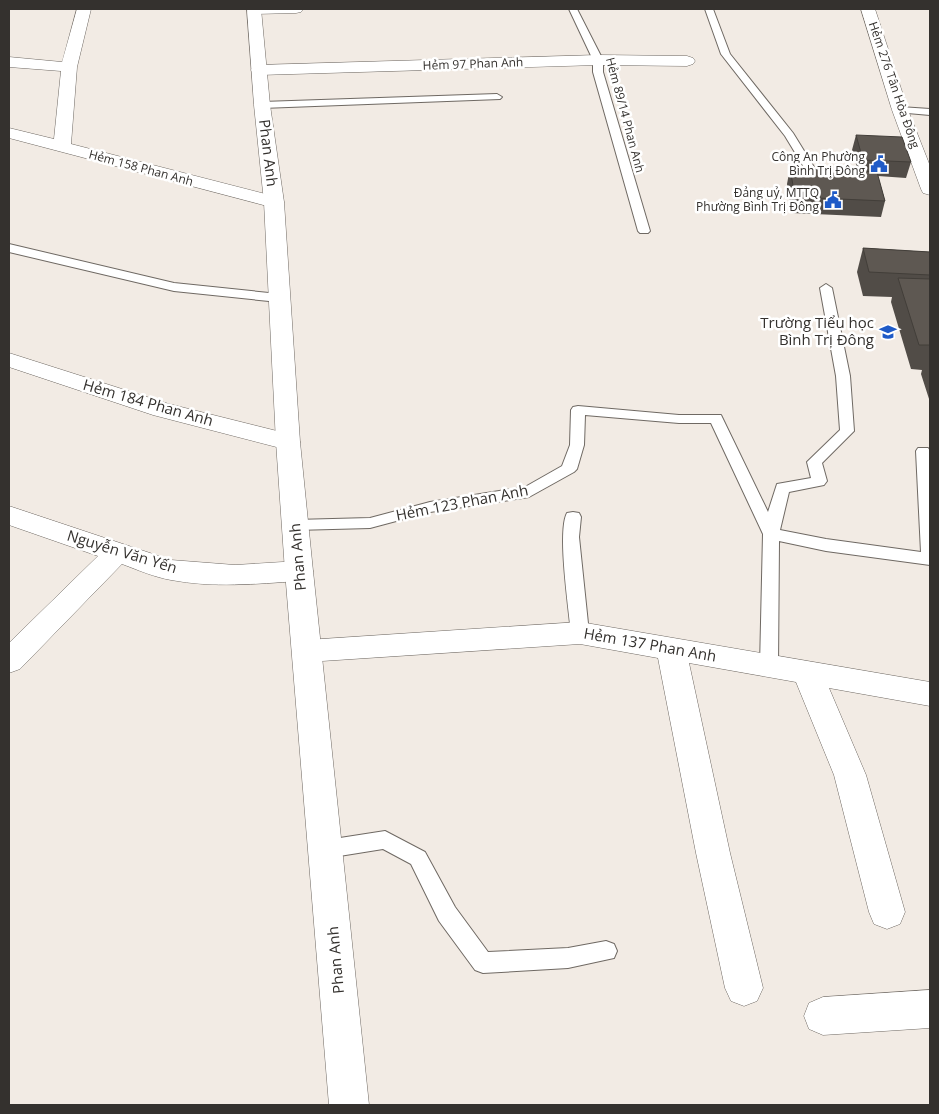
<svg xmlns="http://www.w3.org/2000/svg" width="939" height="1114" viewBox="0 0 939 1114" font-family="'Open Sans',sans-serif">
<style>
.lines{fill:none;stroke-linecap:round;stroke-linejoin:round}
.service-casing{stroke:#6f6963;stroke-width:2}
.minor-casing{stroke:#6f6963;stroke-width:1}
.secondary-casing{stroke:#6f6963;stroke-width:1}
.service{fill:#fff;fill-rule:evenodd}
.minor{fill:#fff;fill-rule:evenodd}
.secondary{fill:#fff;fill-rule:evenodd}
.wall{fill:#514c47}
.building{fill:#5e5852;stroke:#423e39}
.labels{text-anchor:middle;stroke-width:5;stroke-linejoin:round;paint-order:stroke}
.far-street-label{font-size:12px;fill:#34312e;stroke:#fff}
.far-poi-label{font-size:12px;fill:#34312e;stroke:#fff;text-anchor:end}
.street-label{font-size:15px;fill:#34312e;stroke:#fff}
.poi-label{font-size:15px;fill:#34312e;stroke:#fff;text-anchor:end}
</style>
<rect width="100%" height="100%" fill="#f2ebe4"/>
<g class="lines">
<g class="service-casing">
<g id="service">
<path d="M569,9H577L603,60V72L650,231L648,233H640L638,231L593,72V60Z"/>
<path d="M705,9H713L730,54L793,133L814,167L813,169H805L785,136L721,54Z"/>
<path d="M497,94L502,97L500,99L262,108L257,105L262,102Z"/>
<path d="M900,107L930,109V115L896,112L895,110Z"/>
<path d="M9,244L174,283L279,294L285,298L279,302L174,291L9,252Z"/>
<path d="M826,284L832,288L850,376L854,431L822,463L827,481L824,485L789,492L780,530L826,539L921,552L916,451L918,448H928L930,451V565L826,551L779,541L778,666L775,671L769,673L763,671L760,666L763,534L711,423H679L585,415L584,445L577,469L574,472L529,497L430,512L370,528L295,530L289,529L287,525L289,521L295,520L370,518L430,502L525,487L562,466L570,445L571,410L573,407L578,406L679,415H721L768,512L777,484L811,478L807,462L840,430L836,376L820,288Z"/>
<path d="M573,512L579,513L581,517L579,537L589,633L586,638L580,640L574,638L571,633C569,609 557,531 567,513Z"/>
<path d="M385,831L425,852L455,907L488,952L568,948L606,941L614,944L617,951L614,958L568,968L483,973L475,970L439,921L411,864L383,849L327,858L320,855L317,849L320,843L327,840Z"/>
</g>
</g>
<g class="minor-casing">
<g id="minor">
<path d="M77,9H91L77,67L71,144L281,198L284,202L281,206L274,208L267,206L9,138V128L54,139L61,71L9,67V57L62,62Z"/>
<path d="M248,9H303L301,12L296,13L254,14L249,13Z"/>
<path d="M861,9H875L908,110L930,166V195L923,193L921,189L892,110Z"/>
<path d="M598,55L687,56L693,58L695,61L693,64L687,66L598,65L259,75L253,73L251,70L253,67L259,65Z"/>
<path d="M9,353L169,404L297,436L300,442L297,448L288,450L153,415L9,367Z"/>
<path d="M9,506L171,560L235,565L299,561L309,564L313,571L309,578L299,581C256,584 213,588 171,580C154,577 138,570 122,564L20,669L9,673V643L98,556L9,525Z"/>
<path d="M580,622L930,682V706L829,688L866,775L905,912L900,924L887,929L874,924L869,912L834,775L796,682L689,663L730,853L763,988L757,1001L744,1006L731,1001L725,988L696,853L658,658L580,644L307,662L296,659L292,651L296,643L307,640Z"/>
<path d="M930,990V1028L823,1035L809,1029L804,1016L809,1003L823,997Z"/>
</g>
</g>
<g class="secondary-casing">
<path id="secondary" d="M247,9H261L270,105L284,202L300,442L313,571L369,1105H329L285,571L276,442L264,202L254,105Z"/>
</g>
<use href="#service" class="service"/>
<use href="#minor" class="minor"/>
<use href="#secondary" class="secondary"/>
</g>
<g class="wall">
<path d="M856,135L911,162L906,178L878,176L885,201L881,217L792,213L787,184L790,168L858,171L852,150Z"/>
<path d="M863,248L930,252V402L921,374L922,370L911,369L891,302L892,297L863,296L857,272Z"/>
</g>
<g class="building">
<path d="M856,135L902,137L911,162L863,160Z"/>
<path d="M790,168L877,172L885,201L795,197Z"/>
<path d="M863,248L930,252V275L869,272Z"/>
<path d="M898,278L930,279V345H919Z"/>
</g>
<defs>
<g id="civic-bare" transform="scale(1.35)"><path d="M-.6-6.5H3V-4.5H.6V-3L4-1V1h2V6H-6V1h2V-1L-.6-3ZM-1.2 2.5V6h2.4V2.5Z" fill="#1e5ac7" stroke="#fff" stroke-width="2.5" paint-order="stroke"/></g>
<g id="school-bare" transform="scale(1.35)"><path d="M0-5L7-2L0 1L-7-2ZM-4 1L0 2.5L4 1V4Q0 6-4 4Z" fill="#1e5ac7" stroke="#fff" stroke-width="2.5" paint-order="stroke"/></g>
</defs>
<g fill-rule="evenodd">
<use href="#civic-bare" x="879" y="164"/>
<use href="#civic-bare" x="833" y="200"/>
<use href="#school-bare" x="888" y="332"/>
</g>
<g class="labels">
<g class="far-street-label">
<text transform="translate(473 64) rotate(-2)" y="4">Hẻm 97 Phan Anh</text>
<text transform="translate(894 85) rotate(71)" y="4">Hẻm 276 Tân Hòa Đông</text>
<text transform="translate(625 115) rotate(75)" y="4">Hẻm 89/14 Phan Anh</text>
<text transform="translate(141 168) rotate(15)" y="4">Hẻm 158 Phan Anh</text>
</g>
<g class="far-poi-label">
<text x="865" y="161">Công An Phường<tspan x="865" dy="14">Bình Trị Đông</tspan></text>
<text x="819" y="197">Đảng uỷ, MTTQ<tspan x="819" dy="14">Phường Bình Trị Đông</tspan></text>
</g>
<g class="street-label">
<text transform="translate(268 153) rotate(83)" y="5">Phan Anh</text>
<text transform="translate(148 403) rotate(16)" y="5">Hẻm 184 Phan Anh</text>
<text transform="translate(462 503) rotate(-11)" y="5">Hẻm 123 Phan Anh</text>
<text transform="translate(122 552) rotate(17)" y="5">Nguyễn Văn Yến</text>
<text transform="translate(298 557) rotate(-95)" y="5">Phan Anh</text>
<text transform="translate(650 645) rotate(10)" y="5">Hẻm 137 Phan Anh</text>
<text transform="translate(336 960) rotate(-95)" y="5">Phan Anh</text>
</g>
<g class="poi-label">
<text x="874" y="328">Trường Tiểu học<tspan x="874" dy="17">Bình Trị Đông</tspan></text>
</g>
</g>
<rect width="939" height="1114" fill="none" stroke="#34312e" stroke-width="20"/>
</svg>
